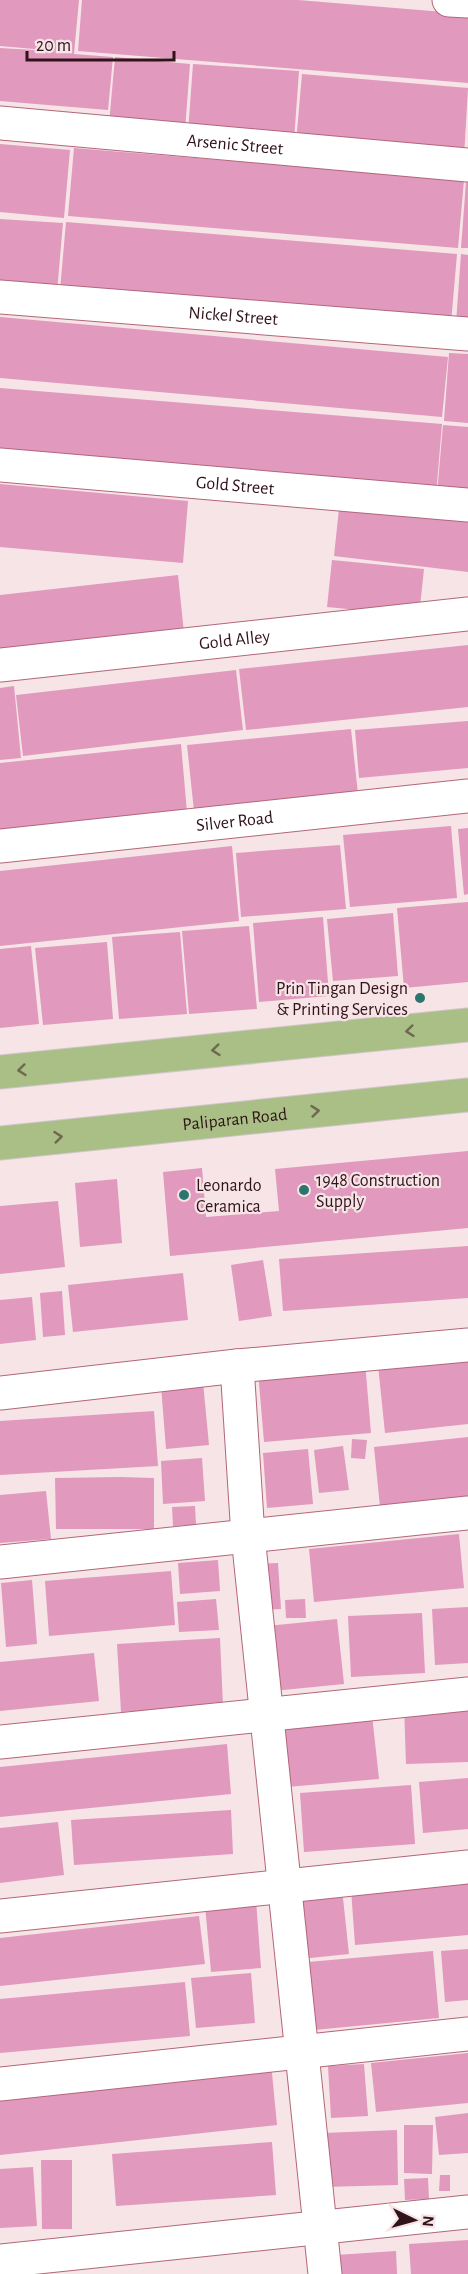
<svg xmlns="http://www.w3.org/2000/svg" width="468" height="2274" viewBox="0 0 468 2274" font-family="'Alegreya Sans',sans-serif">
<style>
.building{fill:#e199be}
.lines{fill:none;stroke-linecap:round;stroke-linejoin:round}
.minor-casing{stroke:#b26777;stroke-width:35}
.major-casing{stroke:#cec6c8;stroke-width:35}
.minor{stroke:#fff;stroke-width:33}
.major{stroke:#aabf85;stroke-width:33}
.oneway{stroke:#6e6950}
.poi-dot{fill:#2c756e;stroke:#f6e4e7;stroke-width:2}
.labels{text-anchor:middle;stroke-width:4.5;stroke-linejoin:round;paint-order:stroke}
.street-label{font-size:18px;fill:#31131a;stroke:#f6e4e7}
.poi-label{font-size:18px;fill:#31131a;stroke:#f6e4e7;text-anchor:start}
</style>
<rect width="100%" height="100%" fill="#f6e4e7"/>
<g class="building">
<path d="M0,0H79L74,54L113,57L108,110L0,101V48L68,52L0,46Z"/>
<path d="M82,0H298L468,14V83L78,51Z"/>
<path d="M115,57L190,64L185,130L109,124Z"/>
<path d="M193,64L299,71L294,140L188,132Z"/>
<path d="M302,74L468,88L464,157L296,143Z"/>
<path d="M0,144L70,150L64,218L0,212Z"/>
<path d="M74,148L464,180L458,248L68,216Z"/>
<path d="M466,182H468V248H461Z"/>
<path d="M0,219L63,223L57,292L0,287Z"/>
<path d="M66,222L457,254L451,323L60,290Z"/>
<path d="M461,254L468,255V324L456,323Z"/>
<path d="M0,317L448,357L442,417L0,378Z"/>
<path d="M449,353L468,354V423L444,421Z"/>
<path d="M0,388L442,424L436,495L0,460Z"/>
<path d="M443,425L468,427V496L437,494Z"/>
<path d="M0,484L188,501L183,563L0,547Z"/>
<path d="M340,499L468,514V572L334,556Z"/>
<path d="M332,560L424,569L419,616L327,607Z"/>
<path d="M178,575L184,633L0,652V595Z"/>
<path d="M468,645V707L246,730L239,669Z"/>
<path d="M236,670L243,730L23,756L16,695Z"/>
<path d="M14,686L21,758L0,760V688Z"/>
<path d="M468,721V768L359,778L355,730Z"/>
<path d="M351,729L358,794L194,811L187,745Z"/>
<path d="M181,744L187,812L0,832V763Z"/>
<path d="M451,826L457,898L350,907L343,835Z"/>
<path d="M468,828V894L464,895L458,829Z"/>
<path d="M340,845L346,909L241,917L236,853Z"/>
<path d="M232,846L239,921L0,946V871Z"/>
<path d="M468,902V982L404,988L397,908Z"/>
<path d="M393,913L398,976L333,981L327,919Z"/>
<path d="M323,917L329,996L259,1002L253,923Z"/>
<path d="M249,926L257,1009L189,1014L182,931Z"/>
<path d="M180,932L187,1014L119,1019L112,937Z"/>
<path d="M107,942L113,1019L43,1025L35,948Z"/>
<path d="M31,946L39,1024L0,1028V949Z"/>
<path d="M468,1151V1228L170,1256L163,1172L202,1168L206,1217L279,1211L275,1169Z"/>
<path d="M117,1179L122,1243L80,1247L75,1183Z"/>
<path d="M58,1201L65,1267L0,1274V1206Z"/>
<path d="M468,1246V1298L283,1311L279,1259Z"/>
<path d="M263,1260L272,1316L239,1321L231,1265Z"/>
<path d="M183,1273L188,1320L73,1332L68,1285Z"/>
<path d="M62,1291L65,1335L43,1337L40,1293Z"/>
<path d="M32,1297L36,1340L0,1344V1300Z"/>
<path d="M468,1355V1424L385,1433L378,1365Z"/>
<path d="M365,1362L371,1433L264,1442L258,1371Z"/>
<path d="M203,1382L209,1445L166,1449L161,1386Z"/>
<path d="M154,1411L158,1466L0,1475V1421Z"/>
<path d="M468,1437V1497L380,1507L374,1447Z"/>
<path d="M352,1439L367,1440L365,1459L351,1458Z"/>
<path d="M343,1446L349,1490L319,1493L314,1450Z"/>
<path d="M308,1449L313,1504L267,1508L263,1453Z"/>
<path d="M202,1458L205,1501L163,1504L161,1461Z"/>
<path d="M121,1477L154,1478V1529H56L55,1478Z"/>
<path d="M46,1491L51,1539L0,1543V1495Z"/>
<path d="M195,1506L196,1525L173,1526L172,1507Z"/>
<path d="M459,1534L464,1588L314,1602L309,1549Z"/>
<path d="M218,1560L220,1591L180,1594L178,1563Z"/>
<path d="M278,1563L281,1609L260,1610L258,1564Z"/>
<path d="M171,1571L175,1625L49,1636L45,1581Z"/>
<path d="M32,1580L37,1644L6,1647L1,1583Z"/>
<path d="M216,1599L219,1630L179,1632L177,1602Z"/>
<path d="M305,1599L306,1618H286L285,1600Z"/>
<path d="M468,1607V1663L435,1665L432,1609Z"/>
<path d="M422,1613L425,1673L351,1677L348,1616Z"/>
<path d="M337,1619L344,1684L273,1691L267,1626Z"/>
<path d="M220,1638L223,1706L121,1712L117,1644Z"/>
<path d="M94,1653L99,1701L0,1711V1662Z"/>
<path d="M468,1702V1762L406,1764L404,1705Z"/>
<path d="M372,1715L379,1779L287,1787L282,1724Z"/>
<path d="M227,1744L231,1794L0,1817V1767Z"/>
<path d="M468,1778V1829L423,1833L419,1782Z"/>
<path d="M411,1785L415,1844L304,1852L300,1793Z"/>
<path d="M231,1810L233,1854L74,1865L71,1820Z"/>
<path d="M58,1822L64,1875L0,1883V1828Z"/>
<path d="M468,1880V1935L355,1945L351,1889Z"/>
<path d="M342,1889L349,1954L301,1959L294,1895Z"/>
<path d="M256,1900L261,1968L211,1972L205,1905Z"/>
<path d="M199,1916L205,1964L0,1986V1938Z"/>
<path d="M468,1949V2000L445,2002L441,1951Z"/>
<path d="M433,1951L439,2018L314,2030L308,1962Z"/>
<path d="M251,1973L255,2023L196,2028L191,1978Z"/>
<path d="M185,1982L190,2036L0,2053V1999Z"/>
<path d="M468,2053V2103L376,2112L371,2063Z"/>
<path d="M271,2063L277,2125L0,2155V2091Z"/>
<path d="M364,2064L368,2116L331,2118L328,2066Z"/>
<path d="M468,2113V2153L439,2155L435,2117Z"/>
<path d="M404,2125H433L432,2174L404,2173Z"/>
<path d="M397,2130L398,2185L324,2187V2133Z"/>
<path d="M272,2142L276,2195L116,2206L112,2154Z"/>
<path d="M41,2160H72V2229H42Z"/>
<path d="M33,2167L37,2226L0,2228V2169Z"/>
<path d="M440,2175H450V2191H439Z"/>
<path d="M428,2178L429,2199L405,2200L404,2179Z"/>
<path d="M468,2240V2274H411L409,2244Z"/>
<path d="M396,2251L397,2274H336V2255Z"/>
</g>
<g class="lines">
<g class="minor-casing">
<g id="minor">
<path d="M449,0L468,1"/>
<path id="s1" d="M0,123L468,165"/>
<path id="s2" d="M0,297L468,334"/>
<path id="s3" d="M0,465L468,505"/>
<path id="s4" d="M0,665L468,614"/>
<path id="s5" d="M0,846L468,796"/>
<path d="M237,1366L248,1536L325,2274"/>
<path d="M0,1393L237,1366L468,1345"/>
<path d="M0,1562L468,1513"/>
<path d="M0,1742L468,1694"/>
<path d="M0,1916L468,1867"/>
<path d="M0,2084L468,2034"/>
<path d="M0,2261L468,2212"/>
</g>
</g>
<g class="major-casing">
<g id="major">
<path d="M0,1072L468,1025"/>
<path id="s6" d="M0,1143L468,1095"/>
</g>
</g>
<use href="#minor" class="minor"/>
<use href="#major" class="major"/>
</g>
<defs><path id="oneway-chevron" d="M-2-3.5L2.5 0L-2 3.5" fill="none" stroke-width="1.6" stroke-linecap="round" stroke-linejoin="round" transform="scale(1.5)"/></defs>
<g class="oneway">
<use href="#oneway-chevron" transform="translate(410 1031) rotate(174)"/>
<use href="#oneway-chevron" transform="translate(216 1050) rotate(174)"/>
<use href="#oneway-chevron" transform="translate(22 1070) rotate(174)"/>
<use href="#oneway-chevron" transform="translate(315 1111) rotate(-6)"/>
<use href="#oneway-chevron" transform="translate(58 1137) rotate(-6)"/>
</g>
<g class="poi-dot">
<circle cx="420" cy="998" r="6"/>
<circle cx="304" cy="1190" r="6"/>
<circle cx="184" cy="1195" r="6"/>
</g>
<g class="labels">
<g class="street-label">
<text dy="6" stroke="none"><textPath href="#s1" startOffset="236">Arsenic Street</textPath></text>
<text dy="6" stroke="none"><textPath href="#s2" startOffset="234">Nickel Street</textPath></text>
<text dy="6" stroke="none"><textPath href="#s3" startOffset="236">Gold Street</textPath></text>
<text dy="6" stroke="none"><textPath href="#s4" startOffset="236">Gold Alley</textPath></text>
<text dy="6" stroke="none"><textPath href="#s5" startOffset="236">Silver Road</textPath></text>
<text dy="6" stroke="none"><textPath href="#s6" startOffset="236">Paliparan Road</textPath></text>
</g>
<g class="poi-label">
<text x="408" y="994" text-anchor="end">Prin Tingan Design<tspan x="408" dy="21">&amp; Printing Services</tspan></text>
<text x="316" y="1186">1948 Construction<tspan x="316" dy="21">Supply</tspan></text>
<text x="196" y="1191">Leonardo<tspan x="196" dy="21">Ceramica</tspan></text>
</g>
</g>
<g transform="translate(414 2220) rotate(95)" stroke="#f6e4e7" stroke-width="4.5" paint-order="stroke">
<path d="M0-4.5L10 22L0 15L-10 22Z" fill="#31131a"/>
<text y="-9" font-size="16" font-weight="bold" text-anchor="middle" fill="#31131a">N</text>
</g>
<path d="M27 51v9h147v-9" fill="none" stroke="#31131a" stroke-width="3"/>
<text x="36" y="51" font-size="18" fill="#31131a" stroke="#f6e4e7" stroke-width="4.5" paint-order="stroke">20 m</text>
</svg>
